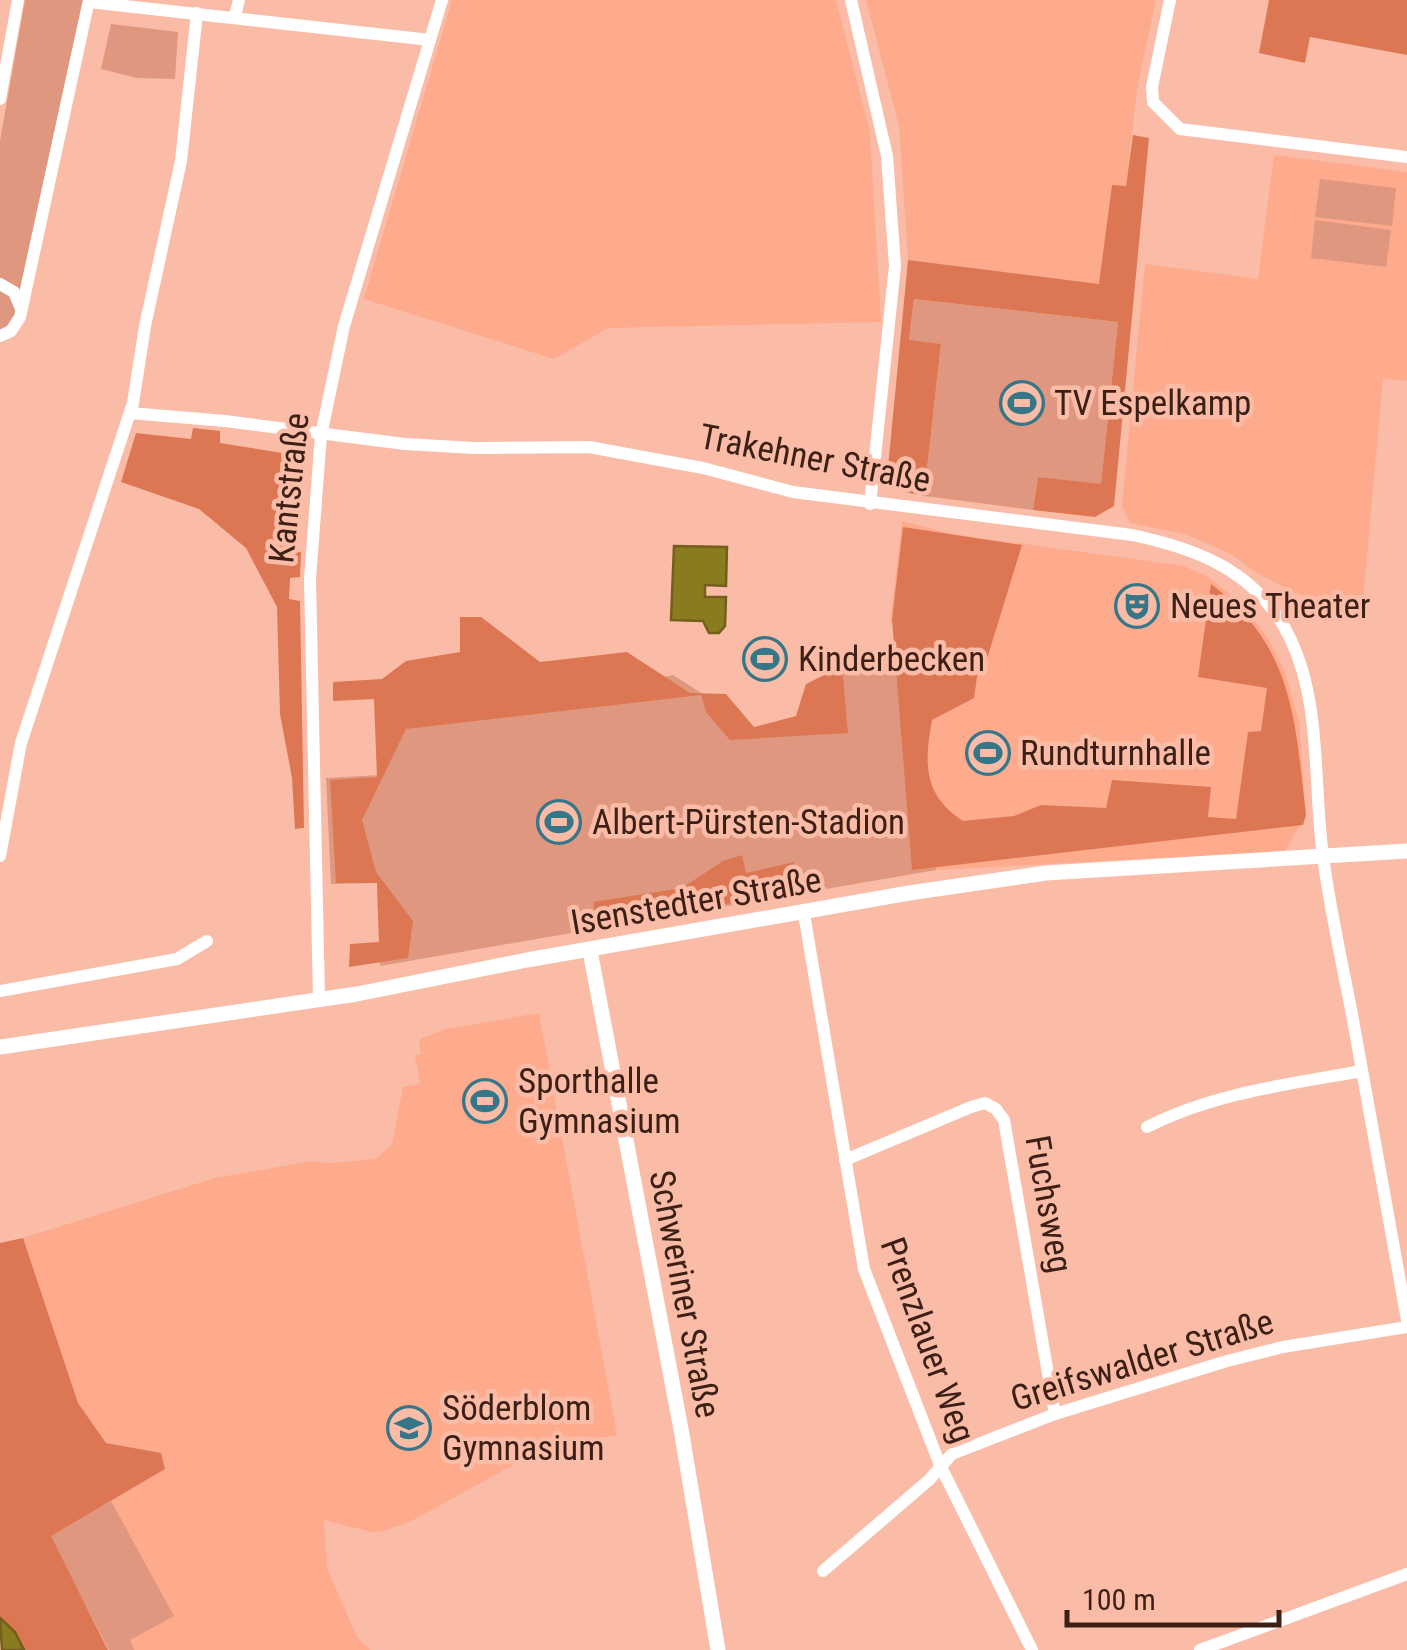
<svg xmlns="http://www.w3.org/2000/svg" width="1407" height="1650" viewBox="0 0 1407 1650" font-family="'Roboto Condensed',sans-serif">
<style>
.built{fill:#fdaa8d}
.green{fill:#df987f}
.forest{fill:#dd7753}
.water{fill:#8a7b1e;stroke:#735f1b;stroke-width:2.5}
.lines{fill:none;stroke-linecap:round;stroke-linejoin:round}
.minor{stroke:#fff;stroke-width:12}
.tertiary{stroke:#fff;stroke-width:15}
.labels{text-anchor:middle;stroke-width:9;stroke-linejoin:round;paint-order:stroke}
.poi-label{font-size:35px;fill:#3c1f15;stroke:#fabca7;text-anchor:start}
.street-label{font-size:35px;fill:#3c1f15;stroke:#fabca7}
</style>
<rect width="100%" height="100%" fill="#fabca7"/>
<g class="built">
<path d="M452,0H836L870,133L881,322L608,328L554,359L364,299Z"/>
<path d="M866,0H1156L1137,89L1126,186H1112L1100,284L908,260L899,126Z"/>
<path d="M1274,155L1407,172V381L1383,378L1363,600L1329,602L1295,593L1257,573L1231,554L1185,534L1130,523L1122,506L1145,264L1258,279Z"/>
<path d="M902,521L952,534L1183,566L1207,576L1242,604L1269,640L1284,669L1299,721L1306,815L1285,851L936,870L910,771L896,623H890Z"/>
<path d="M539,1013L617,1435L546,1447L413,1520L384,1531L372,1532L324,1520L327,1568L357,1637L370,1650H109L50,1536L111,1501L160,1453L106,1443L78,1403L23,1238L215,1178L312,1161L331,1163L376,1159L392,1144L403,1087L420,1084L415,1056L421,1054L419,1042L422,1038L446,1029Z"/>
</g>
<g class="green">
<path d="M25,0H84L15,316L8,327L0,331V141Z"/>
<path d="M111,24L178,32L175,79L137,78L101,69Z"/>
<path d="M1320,179L1396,188L1392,226L1315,217Z"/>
<path d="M1315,220L1391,230L1386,267L1311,258Z"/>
<path d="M914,299L1118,322L1101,485L1038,477L1033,510L924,496L941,345L909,341Z"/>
<path d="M901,666L910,771L936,870L380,966L377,883L331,884L326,778L380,775L378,717L630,685L673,675L725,708L744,730L793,733L838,672Z"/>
<path d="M111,1501L174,1616L130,1640L134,1650H109L50,1536Z"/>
</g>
<g class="forest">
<path d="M1269,0H1407V55L1310,37L1305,63L1259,53Z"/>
<path d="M1133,135L1149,138L1114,506L1095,517L1033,510L1038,477L1101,484L1118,322L914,299L909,340L941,344L924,496L886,488L908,260L1099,284L1112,185L1126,186Z"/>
<path d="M193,428L220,431V443L282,453L288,440L306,442L304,463L298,467L290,550L301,552L300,577L290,578L289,599L300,601L304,828L295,829L292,778L280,714L277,607L246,548L199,509L121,482L136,433L191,439Z"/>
<path d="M903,527L1022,545L986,662L979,663L974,698L932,720C924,763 923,795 963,821L1014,816L1041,805L1106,808L1112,780L1211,787L1208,817L1236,819L1248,732L1261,731L1267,688L1198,677L1211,584C1294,646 1295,721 1306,815L1303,825L912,870L892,619Z"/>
<path d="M460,617H481L540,662L627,652L690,693L726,694L754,727L796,716L806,684L842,666L848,733L730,740L706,712L701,695L406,729L362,820L376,872L413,921L408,958L349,967L350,944L379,942L377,883H336L330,780L377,777L374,699L333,701V682L382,679L406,661L460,652Z"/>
<path d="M742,855L746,873L794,862L799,891L598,927L593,902L682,888L723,861Z"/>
<path d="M23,1238L78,1403L106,1443L161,1453L165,1469L51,1536L108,1650H24L15,1632L0,1618V1243Z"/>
</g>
<g class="water">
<path d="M674,546L727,547L726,586L705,585V597H726L725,626L719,633H709L703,621L671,620Z"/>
<path d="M753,646L775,647L778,672L765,676L763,671L755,677L746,669V664H753L754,653H750V649Z"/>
<path d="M0,1618L15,1632L24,1650H2Z"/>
</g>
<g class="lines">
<g class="minor">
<path d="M851,0L887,156L895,266L870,504"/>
<path d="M1170,0L1152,87L1153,102L1180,129L1407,157"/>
<path d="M89,2L430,40"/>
<path d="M235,16L239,0"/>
<path d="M0,99L18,0"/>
<path d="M0,284L14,292L21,309"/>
<path d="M0,336L11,331L20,317L89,0"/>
<path d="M130,413L225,421L405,444L474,448L589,447L703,468L793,492L1132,535C1199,549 1258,572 1290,638C1322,704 1313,785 1323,856C1330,911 1343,966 1353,1020C1371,1120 1389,1220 1407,1320"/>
<path d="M0,856L21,743L133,403L145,326L181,161L197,13"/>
<path d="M804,914L864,1269L940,1465L1032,1650"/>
<path d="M0,991L177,959L207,941"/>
<path d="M319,999L310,579L321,435L344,326L442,0"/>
<path d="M1147,1127C1214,1093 1289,1084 1362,1071"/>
<path d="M845,1160L971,1107L985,1103L996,1109L1004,1120L1055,1414"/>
<path d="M823,1571L929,1480L952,1454L1055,1414L1227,1361L1283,1347L1407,1327"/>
<path d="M1200,1650L1407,1574"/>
</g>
<g class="tertiary">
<path d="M590,951L681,1429L718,1650"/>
<path d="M0,1047L357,994L527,960L909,893L1046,873L1407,851"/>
</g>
</g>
<defs>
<g id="stadium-ring" transform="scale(2.25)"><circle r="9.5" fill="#fabca7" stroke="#357689" stroke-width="1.5"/><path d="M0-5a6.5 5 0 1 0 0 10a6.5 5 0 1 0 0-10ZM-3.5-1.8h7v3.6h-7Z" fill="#357689"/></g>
<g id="theatre-ring" transform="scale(2.25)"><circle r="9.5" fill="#fabca7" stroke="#357689" stroke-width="1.5"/><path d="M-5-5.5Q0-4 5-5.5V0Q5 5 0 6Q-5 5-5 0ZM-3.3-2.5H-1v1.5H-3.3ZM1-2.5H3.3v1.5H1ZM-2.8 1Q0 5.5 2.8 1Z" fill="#357689"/></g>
<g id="school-ring" transform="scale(2.25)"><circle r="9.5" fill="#fabca7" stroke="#357689" stroke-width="1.5"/><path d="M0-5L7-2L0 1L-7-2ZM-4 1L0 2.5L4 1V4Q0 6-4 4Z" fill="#357689"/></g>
</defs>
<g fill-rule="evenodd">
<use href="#stadium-ring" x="1022" y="403"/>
<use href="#theatre-ring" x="1137" y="606"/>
<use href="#stadium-ring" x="765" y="659"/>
<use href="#stadium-ring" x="988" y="753"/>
<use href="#stadium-ring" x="559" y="822"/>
<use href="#stadium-ring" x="485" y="1101"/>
<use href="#school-ring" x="409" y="1428"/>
</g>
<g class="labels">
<g class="poi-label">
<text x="1054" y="415">TV Espelkamp</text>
<text x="1170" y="618">Neues Theater</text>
<text x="798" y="671">Kinderbecken</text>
<text x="1020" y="765">Rundturnhalle</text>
<text x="592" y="834">Albert-Pürsten-Stadion</text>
<text x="518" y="1093">Sporthalle<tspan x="518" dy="40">Gymnasium</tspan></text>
<text x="442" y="1420">Söderblom<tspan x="442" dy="40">Gymnasium</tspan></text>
</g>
<g class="street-label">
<text transform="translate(815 458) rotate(11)" y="12">Trakehner Straße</text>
<text transform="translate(289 488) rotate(-84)" y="12">Kantstraße</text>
<text transform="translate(696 901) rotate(-10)" y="12">Isenstedter Straße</text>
<text transform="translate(1049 1204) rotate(80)" y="12">Fuchsweg</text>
<text transform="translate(685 1294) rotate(79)" y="12">Schweriner Straße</text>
<text transform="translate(928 1340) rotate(70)" y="12">Prenzlauer Weg</text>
<text transform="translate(1142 1360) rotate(-17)" y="12">Greifswalder Straße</text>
</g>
</g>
<path d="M1067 1610v15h212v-15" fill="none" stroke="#3c1f15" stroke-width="5"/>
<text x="1082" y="1610" font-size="30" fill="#3c1f15" stroke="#fabca7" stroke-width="8" paint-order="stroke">100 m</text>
</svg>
